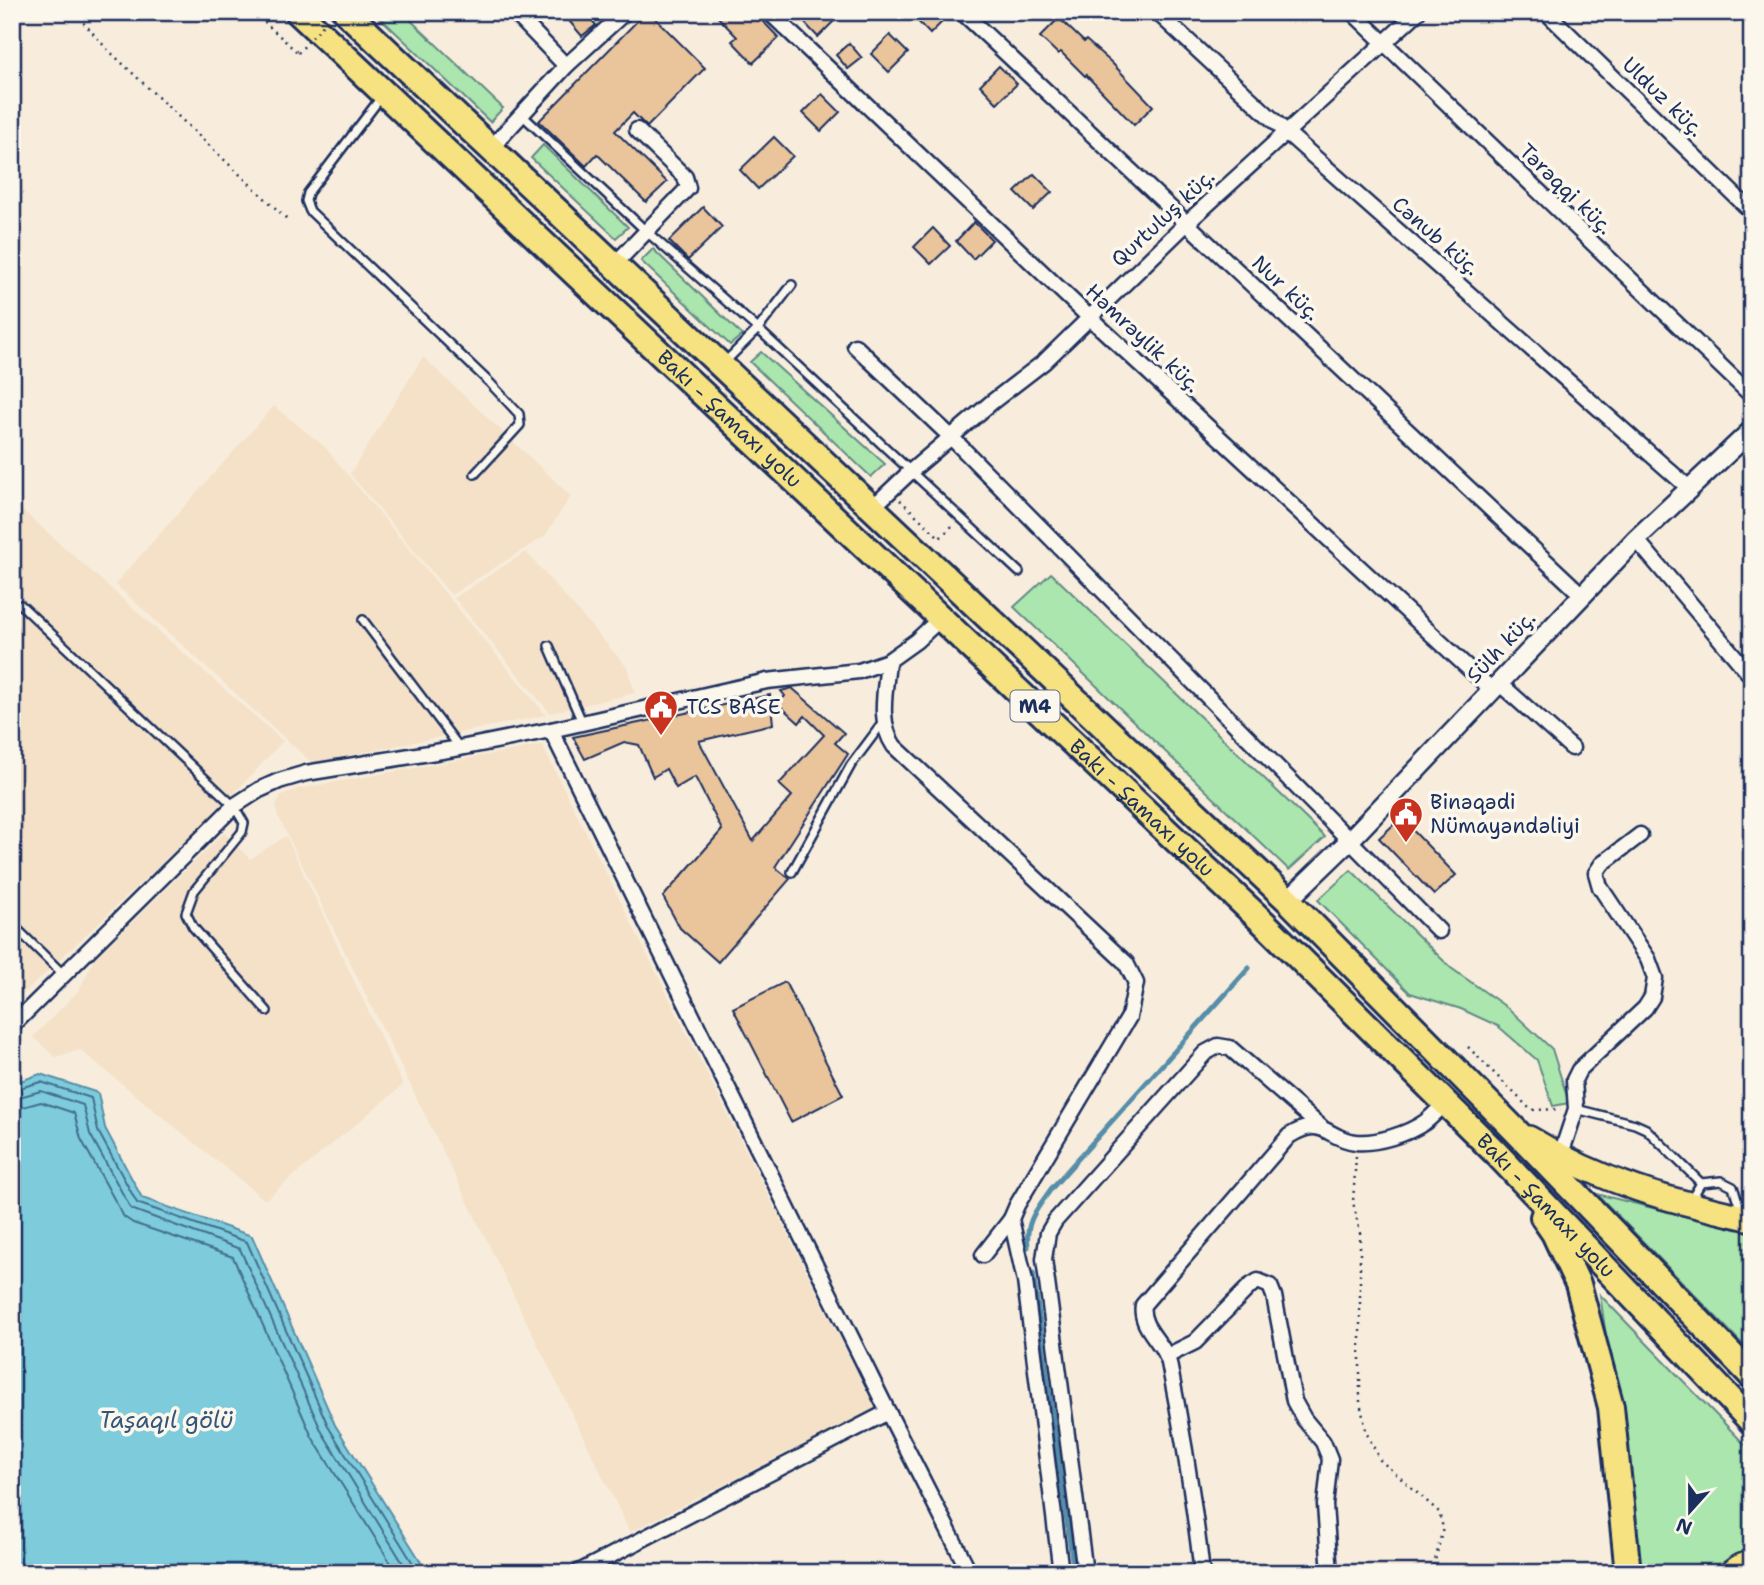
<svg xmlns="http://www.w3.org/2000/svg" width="1764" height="1585" viewBox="0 0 1764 1585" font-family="'Shantell Sans',sans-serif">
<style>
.built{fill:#f4e1c8}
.green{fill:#aae6ad;stroke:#628a86;stroke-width:2}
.water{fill:#7eccdb;stroke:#568da9;stroke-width:2}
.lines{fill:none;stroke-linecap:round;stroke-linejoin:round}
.shore{stroke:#436e90;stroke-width:2}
.stream{stroke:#568da9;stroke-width:5}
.building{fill:#eac49a;stroke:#1b2f5e;stroke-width:2}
.service-casing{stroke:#1b2f5e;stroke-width:12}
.minor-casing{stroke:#1b2f5e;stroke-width:19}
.tertiary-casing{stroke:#1b2f5e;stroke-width:23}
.primary-casing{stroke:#1b2f5e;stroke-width:28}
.trunk-casing{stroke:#1b2f5e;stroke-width:30}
.path{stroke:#1b2f5e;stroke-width:2.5;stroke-dasharray:2 5;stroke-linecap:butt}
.service{stroke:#fbf7ec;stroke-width:7}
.minor{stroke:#fbf7ec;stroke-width:14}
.tertiary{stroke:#fbf7ec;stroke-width:18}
.primary{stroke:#f7e281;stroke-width:23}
.trunk{stroke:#f7e281;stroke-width:24}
.path-bridge{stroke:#1b2f5e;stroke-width:2.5;stroke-dasharray:2 5;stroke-linecap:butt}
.labels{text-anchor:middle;stroke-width:7;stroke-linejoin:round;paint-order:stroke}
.shield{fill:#fbf7ec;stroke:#5e6b89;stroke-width:2}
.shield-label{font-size:19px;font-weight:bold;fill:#1b2f5e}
.street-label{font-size:21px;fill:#1b2f5e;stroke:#fbf7ec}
.poi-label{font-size:21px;fill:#1b2f5e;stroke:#fbf7ec;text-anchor:start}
.water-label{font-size:23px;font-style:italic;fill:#34567d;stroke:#fbf7ec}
</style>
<rect width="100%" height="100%" fill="#f8eddc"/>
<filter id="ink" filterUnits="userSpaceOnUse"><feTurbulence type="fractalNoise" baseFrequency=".0143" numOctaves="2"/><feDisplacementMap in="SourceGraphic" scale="14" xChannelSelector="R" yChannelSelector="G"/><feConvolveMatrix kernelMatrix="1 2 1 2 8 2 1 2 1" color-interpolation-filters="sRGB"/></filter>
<g filter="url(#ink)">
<g class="built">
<path d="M423,357L571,496L545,536L451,595L350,474Z"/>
<path d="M274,406L324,446L546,715L312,763L115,584Z"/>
<path d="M12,501L283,741L228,800L12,1005Z"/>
<path d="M526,552L627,667L635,693L550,713L454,598Z"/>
<path d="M542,745L875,1408L630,1532L277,814L276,806L281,796L297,789Z"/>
<path d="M224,833L250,859L286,836L403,1085L265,1200L80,1050L55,1057L33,1037L79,990L95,958Z"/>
</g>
<g class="green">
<path d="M374,12H402L503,108L490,122Z"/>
<path d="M543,145L628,227L616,238L531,158Z"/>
<path d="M653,249L742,335L730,345L641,261Z"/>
<path d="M761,352L885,464L871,477L750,362Z"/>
<path d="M1051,573L1325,837L1289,870L1014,607Z"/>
<path d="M1351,870L1451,968L1509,1009L1552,1049L1569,1103L1553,1106L1537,1060L1498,1026L1461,1009L1410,993L1318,900Z"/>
<path d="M1597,1194L1752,1233V1354Z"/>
<path d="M1600,1295L1752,1452V1547L1704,1573H1641Z"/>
</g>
<path class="water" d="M40,1074L98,1093L105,1128L142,1198L252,1236L335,1425L428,1573H12V1084Z"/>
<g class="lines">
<g class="shore">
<path d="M12,1090L41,1082L91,1098L98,1131L137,1203L247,1242L329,1428L419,1573"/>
<path d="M12,1099L41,1091L83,1105L90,1134L131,1209L240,1249L322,1432L409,1573"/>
<path d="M12,1110L41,1102L74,1113L81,1139L124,1217L133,1223L233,1257L312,1437L397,1573"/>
</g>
<g class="stream">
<path d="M1028,1247C1025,1221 1037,1209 1051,1189L1249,968"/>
<path d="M1033,1273L1074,1573"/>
</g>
</g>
<g class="building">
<path d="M581,12H585L596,25L582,36L570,22Z"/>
<path d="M646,12H649L705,68L647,127L633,113L615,131L667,182L646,202L597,154L586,166L539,121Z"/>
<path d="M713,12H754L779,38L753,63L732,41L737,37Z"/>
<path d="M808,12H843L818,37L801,19Z"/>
<path d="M909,12H952L930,34Z"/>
<path d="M1059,18L1084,42L1086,40L1112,63L1153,106L1134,125L1086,75L1085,76L1061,52L1058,54L1040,37Z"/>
<path d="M890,35L908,53L889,72L871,54Z"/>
<path d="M849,43L862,58L848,69L836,55Z"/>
<path d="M999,66L1017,84L997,103L980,85Z"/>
<path d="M822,94L840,112L821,131L803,113Z"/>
<path d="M774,137L793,156L758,189L740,170Z"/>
<path d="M1034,174L1052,192L1033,210L1015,192Z"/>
<path d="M703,207L722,227L688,260L669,241Z"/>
<path d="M974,222L992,240L973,259L956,241Z"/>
<path d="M933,228L950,246L931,264L914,247Z"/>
<path d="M792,688L844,733L835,743L848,754L775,867L790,879L718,962L680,928L663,897L722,830L695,777L676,788L666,769L653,777L639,745L624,742L585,759L573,737L770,695L773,724L699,741L753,841L792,796L779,784L824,735L805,716L799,723L778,704L785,696L781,691Z"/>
<path d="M1401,818L1456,875L1434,895L1379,838Z"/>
<path d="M785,982L843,1095L791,1122L733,1008Z"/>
</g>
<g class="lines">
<g class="service-casing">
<g id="service">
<path d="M382,96L308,193L306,201L310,211L490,383L519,414L520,425L475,474"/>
<path d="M521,114L647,232L758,329L1019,572"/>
<path d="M723,364L758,329L792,285"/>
<path d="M21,605L234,806L244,823L242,832L194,891L186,913L193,927L267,1011"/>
<path d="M363,620L460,748"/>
<path d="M549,646L582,722"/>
<path d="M792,872L851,765L884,721"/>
<path d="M12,924L64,975"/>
<path d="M1576,1109L1635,1124L1646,1129L1701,1183"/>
<path d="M1690,1201L1701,1183L1721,1181L1733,1187L1742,1213"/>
</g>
</g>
<g class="minor-casing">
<g id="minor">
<path d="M514,12L566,66"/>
<path d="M769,12L1089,317L1492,690"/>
<path d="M962,12L1582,595"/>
<path d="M1157,12L1286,132L1690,489"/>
<path d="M1352,12L1752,396"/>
<path d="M1546,12L1752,212"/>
<path d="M491,148L566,66L625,12"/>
<path d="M613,266L688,188L685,177L637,130"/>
<path d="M855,346L951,437L1439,931"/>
<path d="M873,507L910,472L992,402L1044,362L1187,223L1418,12"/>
<path d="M1636,539L1752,677"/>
<path d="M888,661C886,689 877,721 894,746L1126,963L1136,983L1129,1017L1017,1205L1011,1219L1025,1281L1061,1573"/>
<path d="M1499,683L1572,748"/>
<path d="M551,730L888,1412L970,1573"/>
<path d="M12,1026L234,806L259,790L279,781L306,773L460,748L551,730L767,681L859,671L888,661L916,641L942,617"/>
<path d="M1560,1157L1576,1109L1574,1080L1579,1070L1645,1008L1652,997L1655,978L1648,959L1600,887L1596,873L1602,864L1640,835"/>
<path d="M983,1255L1011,1219"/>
<path d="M1167,1356L1195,1342L1250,1286L1258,1281L1270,1286L1274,1296L1294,1401L1304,1419L1323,1442L1330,1459L1325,1505L1330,1573"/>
<path d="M577,1573L888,1412"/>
<path d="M1085,1573L1044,1259L1048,1233L1055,1221L1205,1053L1218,1046L1230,1048L1321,1127"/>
<path d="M1202,1573C1194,1502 1183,1433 1169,1363C1164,1342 1139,1328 1143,1305L1289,1136C1324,1114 1326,1139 1356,1142C1376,1144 1408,1134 1425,1122C1432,1117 1439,1109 1445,1103"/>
</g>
</g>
<g class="tertiary-casing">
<path id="tertiary" d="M1288,900L1349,841L1636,539L1752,430"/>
</g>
<g class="primary-casing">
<g id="primary">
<path d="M1529,1138C1604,1184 1667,1200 1752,1219"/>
<path d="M1731,1573L1739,1567L1752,1562"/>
</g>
</g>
<g class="trunk-casing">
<g id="trunk">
<path id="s1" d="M298,12L1265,924L1495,1152L1752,1422"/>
<path d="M346,12L1288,900L1514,1129L1752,1376"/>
<path d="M1543,1217L1554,1233L1578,1284L1611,1407L1628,1573"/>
</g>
</g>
<g class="path">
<path d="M74,12L106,48L289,221"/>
<path d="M262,12L258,16L298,53"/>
<path d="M900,500L940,538L953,525"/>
<path d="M1468,1047L1531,1110L1561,1109"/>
<path d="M1356,1156L1353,1202L1360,1233V1403L1367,1434L1380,1460L1439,1512L1443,1528L1432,1573"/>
</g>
<use href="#service" class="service"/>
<use href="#minor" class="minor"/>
<use href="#tertiary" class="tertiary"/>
<use href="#primary" class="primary"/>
<use href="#trunk" class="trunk"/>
<path class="path-bridge" d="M298,53L335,12"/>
</g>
</g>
<defs>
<g id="civic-pin" transform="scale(1.75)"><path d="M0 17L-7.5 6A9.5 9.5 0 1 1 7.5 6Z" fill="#c8321e" stroke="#fbf7ec"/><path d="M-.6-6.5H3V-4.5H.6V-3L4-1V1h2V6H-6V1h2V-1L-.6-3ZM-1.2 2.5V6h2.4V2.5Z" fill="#fff"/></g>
</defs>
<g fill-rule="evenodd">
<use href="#civic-pin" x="661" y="707"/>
<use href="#civic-pin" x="1406" y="814"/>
</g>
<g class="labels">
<rect class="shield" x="1010.5" y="690.5" width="49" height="31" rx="5"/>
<g class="shield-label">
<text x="1035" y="713">M4</text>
</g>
<g class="street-label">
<text transform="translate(1663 97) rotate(44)" y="7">Ulduz küç.</text>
<text transform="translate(1566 189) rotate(44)" y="7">Tərəqqi küç.</text>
<text transform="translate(1163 218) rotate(-43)" y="7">Qurtuluş küç.</text>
<text transform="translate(1436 236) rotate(41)" y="7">Cənub küç.</text>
<text transform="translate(1286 288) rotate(43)" y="7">Nur küç.</text>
<text transform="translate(1143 338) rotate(43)" y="7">Həmrəylik küç.</text>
<text dy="7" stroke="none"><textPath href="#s1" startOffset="593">Bakı - Şamaxı yolu</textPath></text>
<text transform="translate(1501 647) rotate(-47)" y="7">Sülh küç.</text>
<text dy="7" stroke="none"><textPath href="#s1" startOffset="1160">Bakı - Şamaxı yolu</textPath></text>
<text dy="7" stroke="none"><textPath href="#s1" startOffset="1727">Bakı - Şamaxı yolu</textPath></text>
</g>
<g class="poi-label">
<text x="686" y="714">TCS BASE</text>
<text x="1430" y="809">Binəqədi<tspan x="1430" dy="24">Nümayəndəliyi</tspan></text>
</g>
<g class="water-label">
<text x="166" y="1428">Taşaqıl gölü</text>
</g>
</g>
<rect width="1764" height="1585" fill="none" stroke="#fbf7ec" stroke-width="42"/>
<rect x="21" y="21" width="1722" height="1543" fill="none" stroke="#1b2f5e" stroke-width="2.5" filter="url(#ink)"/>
<g transform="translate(1690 1511) rotate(201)" stroke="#fbf7ec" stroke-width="5" paint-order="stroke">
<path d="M0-5L12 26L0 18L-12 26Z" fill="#1b2f5e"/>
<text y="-10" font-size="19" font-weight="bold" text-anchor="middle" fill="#1b2f5e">N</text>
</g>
</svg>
